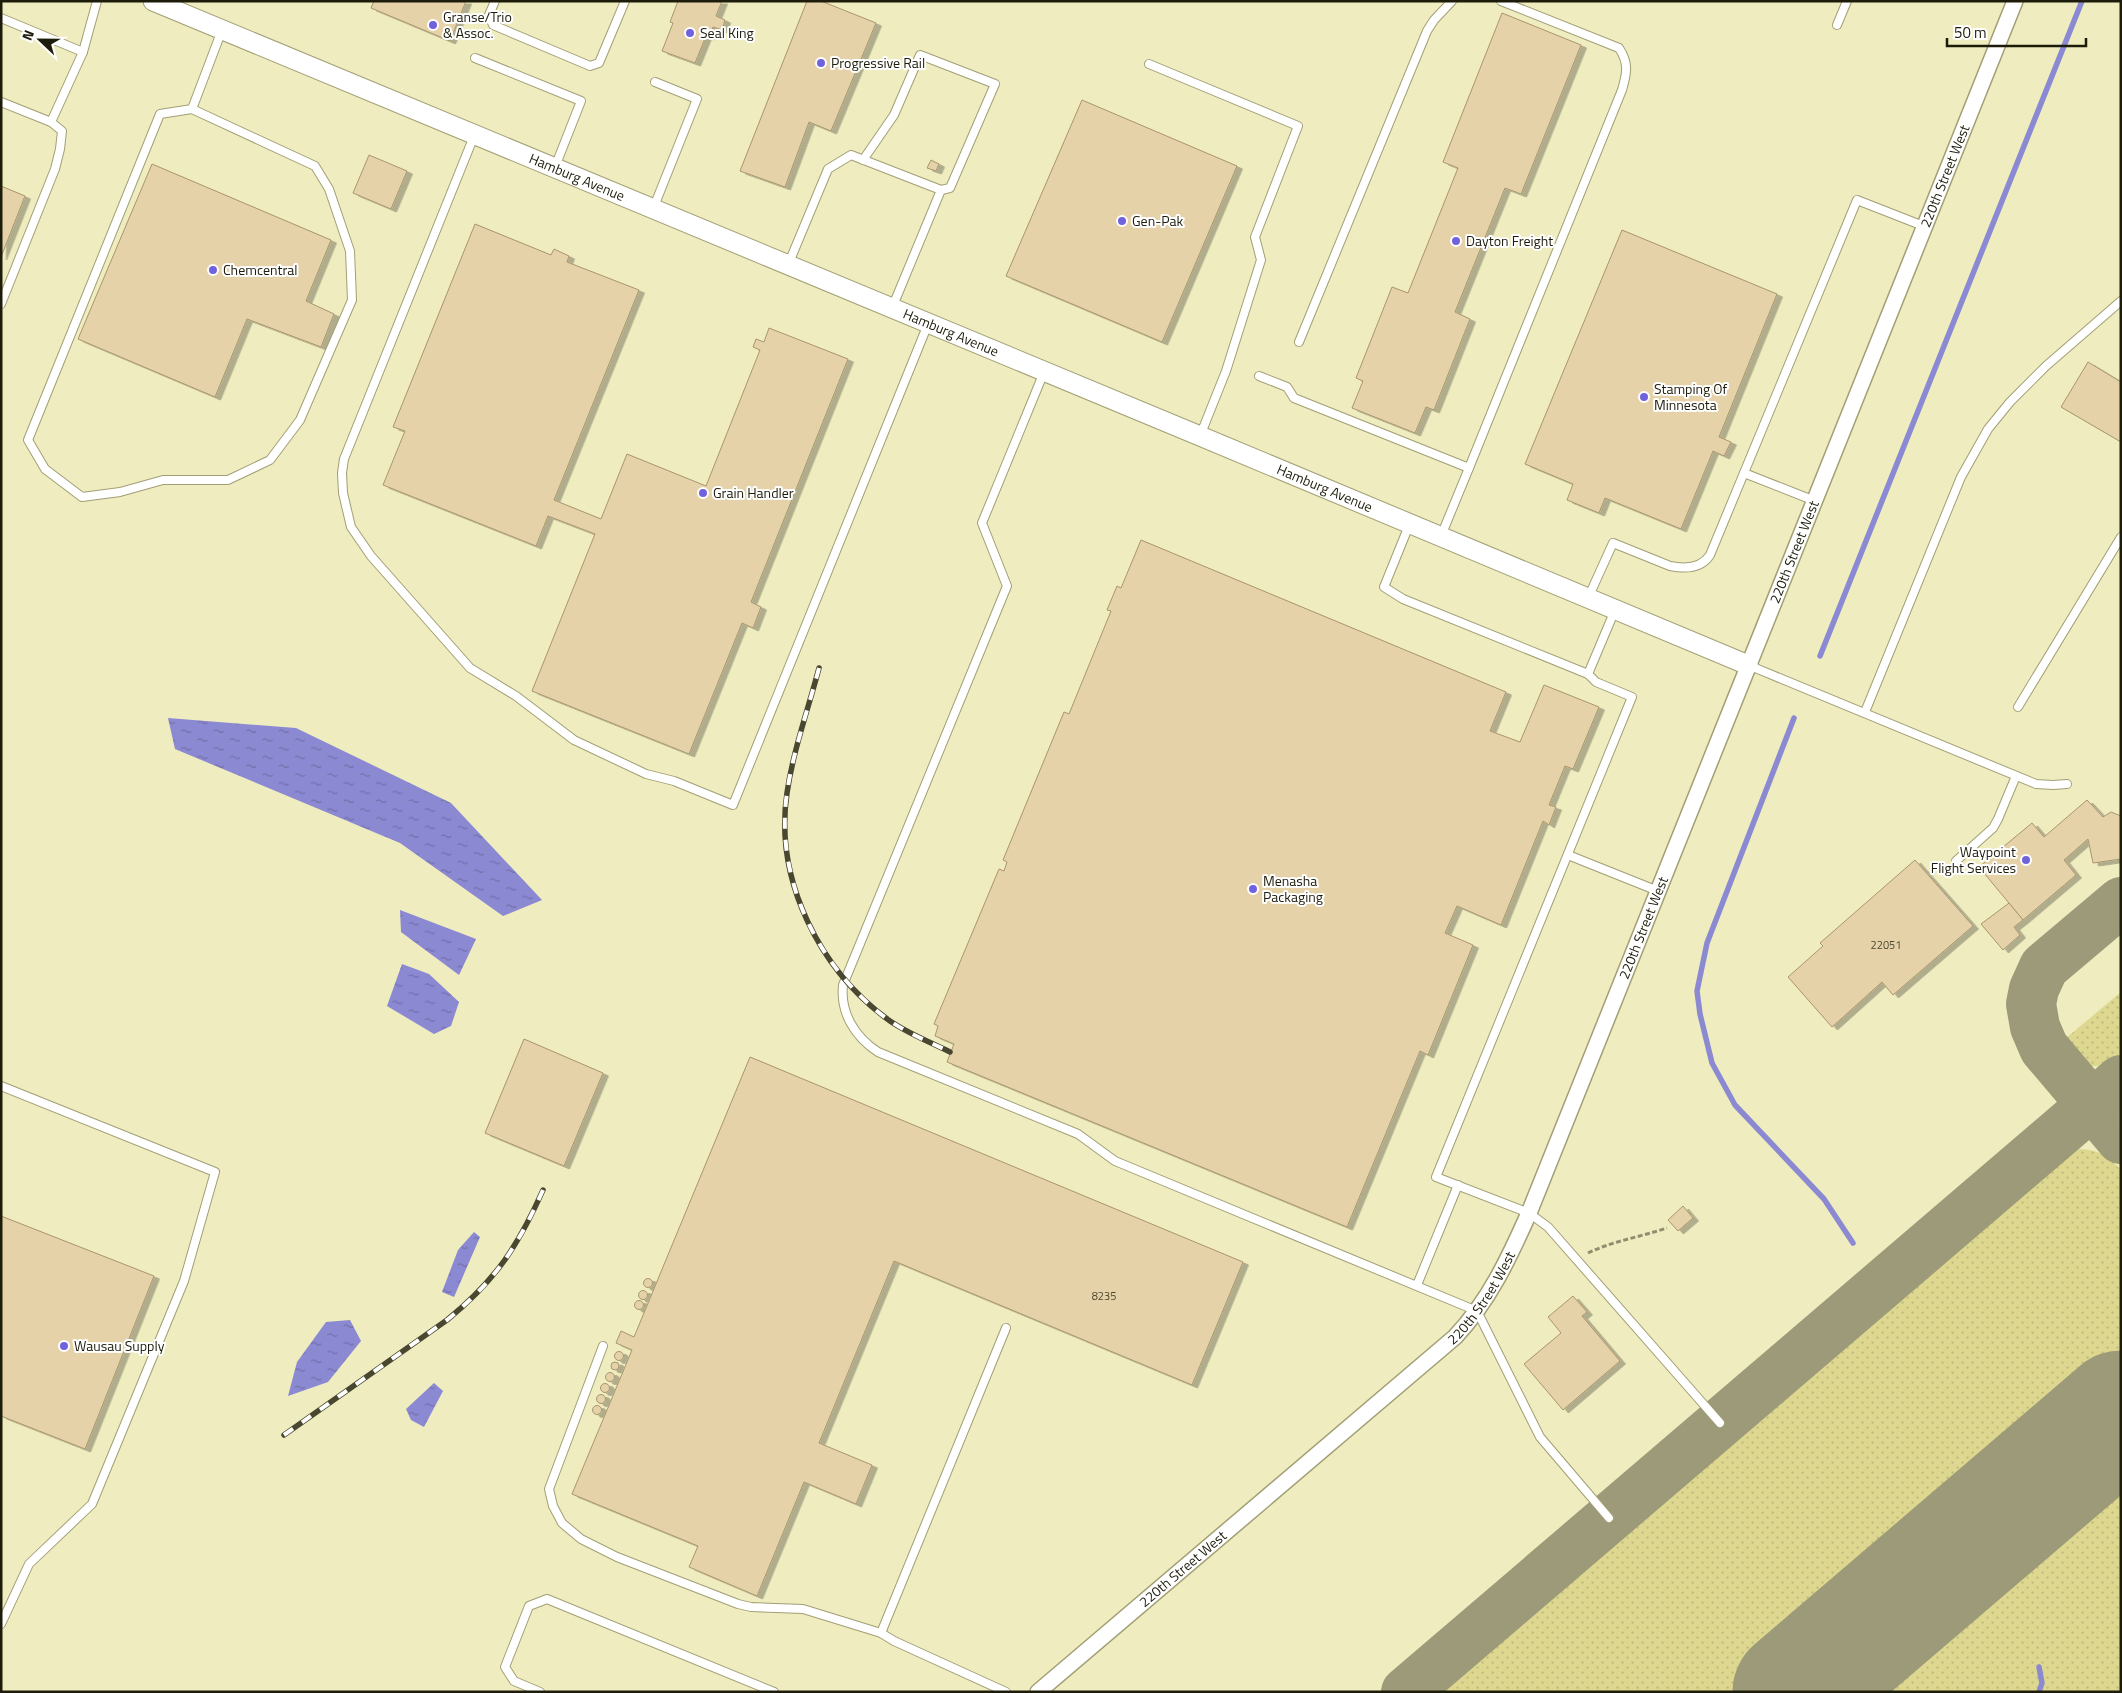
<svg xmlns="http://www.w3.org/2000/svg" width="2122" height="1693" viewBox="0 0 2122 1693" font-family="'Titillium Web',sans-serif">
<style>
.grass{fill:url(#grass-dots)}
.water{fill:url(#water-ripples)}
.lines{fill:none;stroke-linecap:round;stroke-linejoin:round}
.stream{stroke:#8b89d2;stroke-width:5.5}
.taxiway{stroke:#9c9a78;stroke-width:50}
.runway{stroke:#9c9a78;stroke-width:125}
.building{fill:#e6d2a9;stroke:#a9956e;filter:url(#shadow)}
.service-casing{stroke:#a29f75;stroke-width:10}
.minor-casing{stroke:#a29f75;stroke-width:18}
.tertiary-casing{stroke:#a29f75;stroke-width:21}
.path{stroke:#908e6e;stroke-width:3;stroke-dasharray:5 2.5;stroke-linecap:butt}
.service{stroke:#fff;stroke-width:8}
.minor{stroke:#fff;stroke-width:15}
.tertiary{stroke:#fff;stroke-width:19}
.rail-casing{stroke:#494730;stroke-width:5.5}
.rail{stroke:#fff;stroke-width:4;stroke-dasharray:11;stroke-linecap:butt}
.poi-dot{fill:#7062dc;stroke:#fff;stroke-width:2}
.labels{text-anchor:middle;stroke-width:4;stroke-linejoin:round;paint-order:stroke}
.number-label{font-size:11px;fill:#4f4a32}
.poi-label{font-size:14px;fill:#1d1c0b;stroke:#fff;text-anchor:start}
.street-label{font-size:14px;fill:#1d1c0b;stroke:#fff}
</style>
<defs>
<pattern id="grass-dots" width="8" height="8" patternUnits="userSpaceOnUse" patternTransform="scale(1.25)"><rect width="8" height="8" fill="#ddd790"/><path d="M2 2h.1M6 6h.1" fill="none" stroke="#bdb87b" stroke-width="1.8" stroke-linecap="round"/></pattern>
<pattern id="water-ripples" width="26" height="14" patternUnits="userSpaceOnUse" patternTransform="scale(1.25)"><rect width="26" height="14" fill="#8b89d2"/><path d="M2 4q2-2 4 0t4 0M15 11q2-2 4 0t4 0" fill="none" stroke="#716fa9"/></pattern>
<filter id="shadow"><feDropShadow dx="5.5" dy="3" stdDeviation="0" flood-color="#0004"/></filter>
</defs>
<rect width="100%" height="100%" fill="#efecbf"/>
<g class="grass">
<path d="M2121,992V1053C2116,1057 2110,1064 2104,1065C2086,1070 2067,1057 2065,1039Z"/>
<path d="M2079,1149C2099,1150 2107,1155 2121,1170V1370L1745,1692H1433L2059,1158Z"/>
<path d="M2121,1458V1692H1847Z"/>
</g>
<g class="water">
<path d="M168,718L296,728L451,803L542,900L503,916L400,843L175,749Z"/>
<path d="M400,910L476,939L459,975L401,932Z"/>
<path d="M402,964L429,974L459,1002L451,1026L434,1034L387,1006Z"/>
<path d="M474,1232L480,1237L454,1297L442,1292L458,1250Z"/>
<path d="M350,1320L361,1341L328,1382L288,1396L297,1362L326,1322Z"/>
<path d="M434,1383L443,1391L424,1427L411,1420L406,1409Z"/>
</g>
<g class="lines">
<g class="stream">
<path d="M1820,656L2082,1"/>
<path d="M1794,718L1707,943L1697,991L1700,1014L1712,1063L1735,1105L1824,1199L1853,1243"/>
<path d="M2039,1667L2042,1683L2039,1692"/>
</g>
<g class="taxiway">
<path d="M2121,902L2044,967L2034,989L2031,1004L2035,1027L2044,1048L2121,1139"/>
<path d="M1406,1692L2121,1080"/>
</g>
<path class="runway" d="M1795,1692L2121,1413"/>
</g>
<g class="building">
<path d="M374,1H466L450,41L371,8Z"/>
<path d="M678,1H722L716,16L725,20L722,30L713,27L709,37L706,36L695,63L662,51L673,23L670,22Z"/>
<path d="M807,1H821L876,23L831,131L809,122L785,187L740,171Z"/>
<path d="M1502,13L1581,45L1521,194L1505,188L1455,312L1470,319L1434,410L1426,407L1415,433L1352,408L1363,381L1356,378L1392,287L1408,293L1458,168L1443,162Z"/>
<path d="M1082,100L1237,166L1162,342L1006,276Z"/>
<path d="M369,155L407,171L391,209L353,193Z"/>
<path d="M931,160L939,164L936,171L927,168Z"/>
<path d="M152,164L331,240L306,301L334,314L321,347L247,319L215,397L78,339Z"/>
<path d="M1,186L25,196L1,257Z"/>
<path d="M475,224L551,255L554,249L569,256L567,262L639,290L554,500L601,519L627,454L706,486L760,350L753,347L756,339L764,342L769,328L848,359L751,602L761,607L753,628L742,623L689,754L532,691L595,534L548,516L536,546L383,485L405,431L393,427Z"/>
<path d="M1622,230L1777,294L1719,437L1731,442L1724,456L1713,451L1681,529L1605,498L1599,513L1567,500L1573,484L1525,464Z"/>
<path d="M2088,362L2121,382V442L2061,407Z"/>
<path d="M1141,540L1506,692L1490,731L1520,742L1544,685L1599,707L1573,769L1565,766L1549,805L1556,807L1549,825L1543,821L1501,925L1457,906L1445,933L1473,945L1428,1055L1420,1051L1347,1227L947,1062L954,1044L935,1036L938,1026L934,1024L999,869L1004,871L1007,862L1003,860L1064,712L1069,714L1111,611L1107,610L1117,586L1121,588Z"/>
<path d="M2087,800L2103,817L2111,812L2121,816V859L2093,863L2088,839L2064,860L2076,875L2023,920L1979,867L2032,823L2044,837Z"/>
<path d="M1915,860L1973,926L1893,995L1882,982L1832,1027L1788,977L1823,946L1820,943Z"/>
<path d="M2009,903L2023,920L2014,927L2020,935L2003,950L1981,924Z"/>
<path d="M524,1039L603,1073L564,1166L485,1133Z"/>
<path d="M750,1057L1243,1262L1192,1385L894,1261L819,1443L872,1465L856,1504L804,1482L757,1596L689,1567L698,1546L572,1494L632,1350L616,1343L621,1331L634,1337Z"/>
<path d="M1683,1206L1693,1218L1678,1231L1668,1220Z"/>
<path d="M1,1216L154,1276L85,1449L1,1416Z"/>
<circle cx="648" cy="1283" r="4.5"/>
<circle cx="643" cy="1295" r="4.5"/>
<path d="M1573,1296L1587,1312L1582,1316L1620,1361L1563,1410L1524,1364L1561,1333L1548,1317Z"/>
<circle cx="639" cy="1305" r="4.5"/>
<circle cx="619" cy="1356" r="4.5"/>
<circle cx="615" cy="1366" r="4"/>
<circle cx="610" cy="1377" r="4.5"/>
<circle cx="605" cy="1388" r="4.5"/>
<circle cx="601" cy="1399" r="4.5"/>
<circle cx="597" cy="1410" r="4.5"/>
</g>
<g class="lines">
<g class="service-casing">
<g id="service">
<path d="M495,1L489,15L493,25L590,66L599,63L625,1"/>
<path d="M1,18L83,52"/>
<path d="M1837,25L1847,1"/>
<path d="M475,58L581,101L555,167"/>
<path d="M1149,64L1298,126L1255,237L1261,260L1226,371L1200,436"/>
<path d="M1,102L51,122L83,52L97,1"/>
<path d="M192,109L160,114L28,440L45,469L82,497L120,492L163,480H228L270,460L300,420L352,300L350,251L329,189L315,166L192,109L222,30"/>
<path d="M474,136L344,459L342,473L343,493L351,527L371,556L470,668L516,696L574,740L646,774L674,781L733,805L928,324"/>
<path d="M863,160L894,115L920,55L995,84L950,188L941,190"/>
<path d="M653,209L697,99L655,82"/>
<path d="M788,265L828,169L851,155L941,190L892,308"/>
<path d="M1,304L55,169L60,149L62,131L51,122"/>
<path d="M1299,342L1427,31L1434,20L1452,1"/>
<path d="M1044,372L982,523L1007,586L843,985C840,1013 855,1037 878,1052L1078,1134L1115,1161L1477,1311L1540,1437L1609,1518"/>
<path d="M1259,376L1287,387L1294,398L1469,468L1441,536"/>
<path d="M1469,468L1622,90C1627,73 1629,63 1619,48L1501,1"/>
<path d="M1744,473L1815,501"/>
<path d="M1410,523L1384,587L1403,599L1588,674L1596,682L1632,697L1436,1177L1529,1213L1548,1227L1720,1423"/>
<path d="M1588,598L1613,543L1670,566C1685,569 1701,569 1710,555L1857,200L1926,227"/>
<path d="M1748,665L2036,784L2053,785L2067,784"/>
<path d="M1588,674L1615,610"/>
<path d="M2018,707L2121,537"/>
<path d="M1865,712L1961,477L1988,429L2010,402L2046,366L2121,301"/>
<path d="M1568,855L1658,891"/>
<path d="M1956,861L1993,828L1998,819L2016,776"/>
<path d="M1,1086L215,1172L184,1281L92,1504L29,1564L1,1624"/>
<path d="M1417,1285L1458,1185"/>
<path d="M1006,1328L881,1633L894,1641L1006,1692"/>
<path d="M603,1346L549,1489L553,1506L562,1523L581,1539L617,1557L738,1604L751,1607L803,1609L881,1633"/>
<path d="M540,1692L514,1681L505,1667L529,1606L547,1599L774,1692"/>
</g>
</g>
<g class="minor-casing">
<g id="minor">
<path id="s1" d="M1038,1692L1455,1337C1489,1301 1509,1258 1529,1213L2015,1"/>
</g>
</g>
<g class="tertiary-casing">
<g id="tertiary">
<path id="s2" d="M153,1L1200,436L1748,665"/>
</g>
</g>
<path class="path" d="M1588,1253C1613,1241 1640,1237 1667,1228"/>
<use href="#service" class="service"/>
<use href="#minor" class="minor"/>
<use href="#tertiary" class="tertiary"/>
<g class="rail-casing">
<g id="rail">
<path d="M819,668C808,710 793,751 787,793C774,880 820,971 890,1021C909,1034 930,1042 950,1052"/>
<path d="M284,1435L447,1320C496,1280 518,1246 543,1190"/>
</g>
</g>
<use href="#rail" class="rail"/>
</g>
<g class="poi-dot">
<circle cx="433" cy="25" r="5"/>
<circle cx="690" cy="33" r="5"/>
<circle cx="821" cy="63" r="5"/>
<circle cx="1122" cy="221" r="5"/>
<circle cx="1456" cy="241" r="5"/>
<circle cx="213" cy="270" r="5"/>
<circle cx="1644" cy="397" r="5"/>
<circle cx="703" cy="493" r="5"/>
<circle cx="2026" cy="860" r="5"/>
<circle cx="1253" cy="889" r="5"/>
<circle cx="64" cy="1346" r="5"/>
</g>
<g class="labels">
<g class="number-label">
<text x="1886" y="949">22051</text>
<text x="1104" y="1300">8235</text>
</g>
<g class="poi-label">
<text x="443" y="22">Granse/Trio<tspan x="443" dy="16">&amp; Assoc.</tspan></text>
<text x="700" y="38">Seal King</text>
<text x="831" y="68">Progressive Rail</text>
<text x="1132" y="226">Gen-Pak</text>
<text x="1466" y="246">Dayton Freight</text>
<text x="223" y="275">Chemcentral</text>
<text x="1654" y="394">Stamping Of<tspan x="1654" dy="16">Minnesota</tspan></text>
<text x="713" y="498">Grain Handler</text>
<text x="2016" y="857" text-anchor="end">Waypoint<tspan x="2016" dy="16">Flight Services</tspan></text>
<text x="1263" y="886">Menasha<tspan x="1263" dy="16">Packaging</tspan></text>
<text x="74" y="1351">Wausau Supply</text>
</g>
<g class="street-label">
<text dy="5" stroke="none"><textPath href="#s2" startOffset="459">Hamburg Avenue</textPath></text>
<text dy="5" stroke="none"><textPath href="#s1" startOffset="1810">220th Street West</textPath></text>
<text dy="5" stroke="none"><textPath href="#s2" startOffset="864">Hamburg Avenue</textPath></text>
<text dy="5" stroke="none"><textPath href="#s2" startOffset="1269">Hamburg Avenue</textPath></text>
<text dy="5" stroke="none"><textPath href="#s1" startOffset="1405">220th Street West</textPath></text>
<text dy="5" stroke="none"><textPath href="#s1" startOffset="1000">220th Street West</textPath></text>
<text dy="5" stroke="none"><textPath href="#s1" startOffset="595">220th Street West</textPath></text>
<text dy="5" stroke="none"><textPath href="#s1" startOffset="190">220th Street West</textPath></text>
</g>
</g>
<rect width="2122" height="1693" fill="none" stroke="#1d1c0b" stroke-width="5"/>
<g transform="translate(40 40) rotate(292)" stroke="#ffffff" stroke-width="4" paint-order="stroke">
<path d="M0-4L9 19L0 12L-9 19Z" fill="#1d1c0b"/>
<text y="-8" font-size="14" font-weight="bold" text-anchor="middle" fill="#1d1c0b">N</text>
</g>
<path d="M1947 38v8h139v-8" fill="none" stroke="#1d1c0b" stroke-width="2.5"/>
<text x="1954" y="38" font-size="15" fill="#1d1c0b" stroke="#ffffff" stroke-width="4" paint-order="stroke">50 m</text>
</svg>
